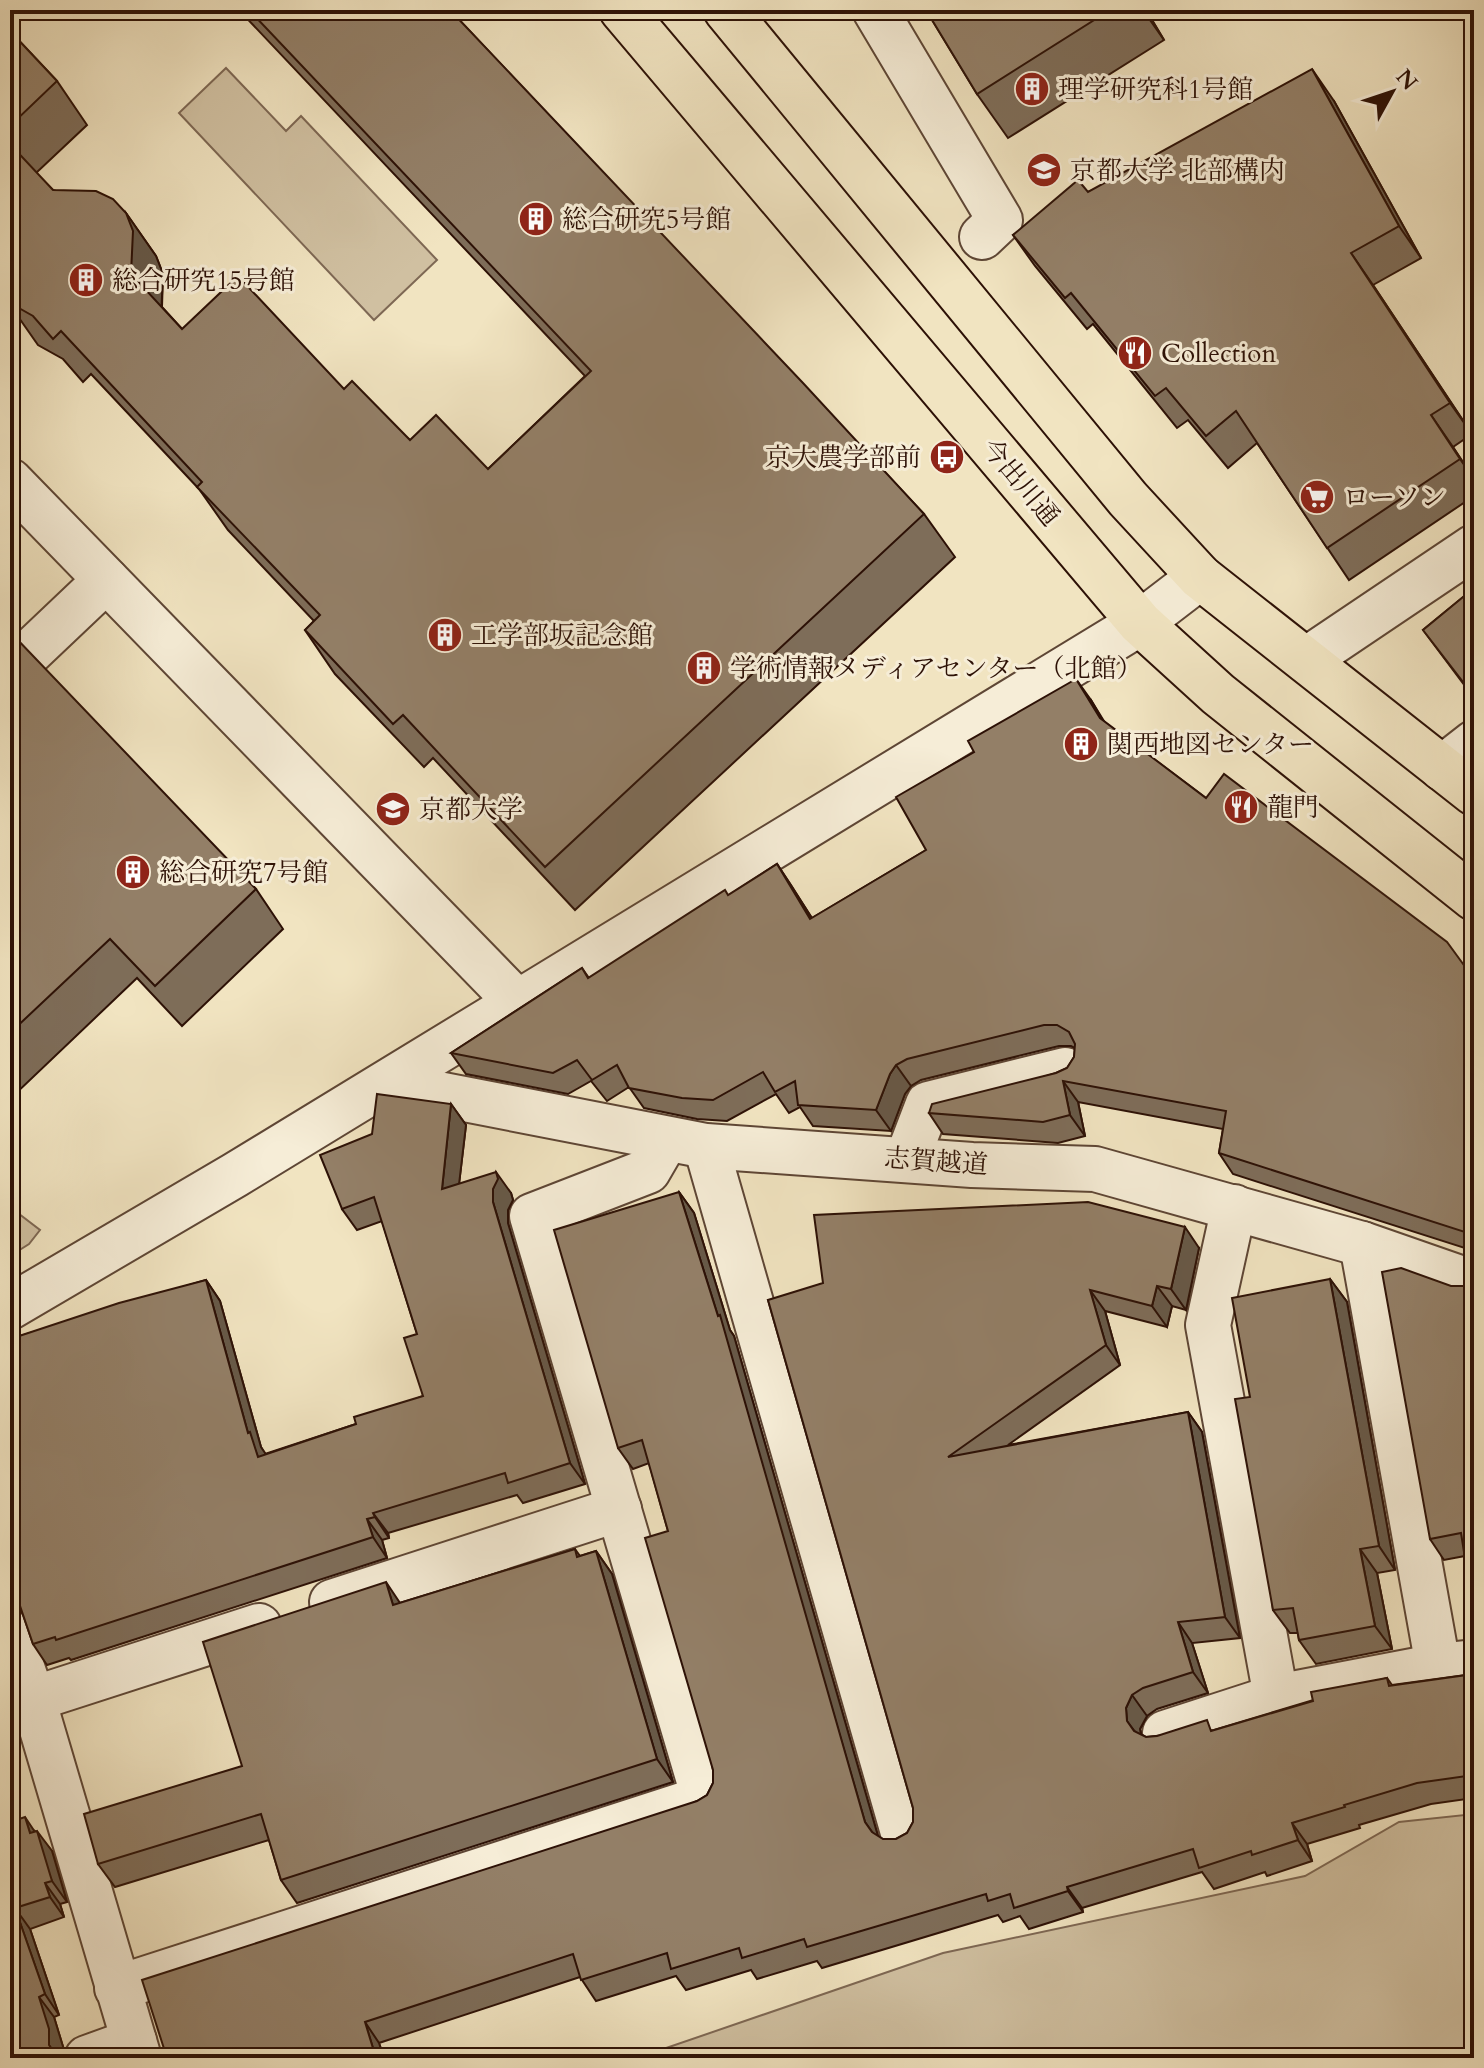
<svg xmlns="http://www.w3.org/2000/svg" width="1484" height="2068" viewBox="0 0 1484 2068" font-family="Cardo,'Noto Serif JP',serif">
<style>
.green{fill:#d0c0a1;stroke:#7e6854;stroke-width:2}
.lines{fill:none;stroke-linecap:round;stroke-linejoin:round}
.minor-casing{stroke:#5e4635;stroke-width:48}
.major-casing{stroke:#2d1106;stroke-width:48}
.minor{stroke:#f6edd7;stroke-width:44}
.major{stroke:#f1e4c1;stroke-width:44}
.wall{fill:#7e6d59;stroke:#2d1106;stroke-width:2}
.shaded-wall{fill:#675948;stroke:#2d1106;stroke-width:2}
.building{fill:#937f67;stroke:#2d1106;stroke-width:2}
.labels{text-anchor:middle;stroke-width:6;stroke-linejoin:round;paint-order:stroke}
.poi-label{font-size:26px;fill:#2d1106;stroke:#f6edd7;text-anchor:start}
.street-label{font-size:26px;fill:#2d1106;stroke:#f6edd7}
</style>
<rect width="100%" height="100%" fill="#f1e4c1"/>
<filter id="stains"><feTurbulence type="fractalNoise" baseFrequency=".0025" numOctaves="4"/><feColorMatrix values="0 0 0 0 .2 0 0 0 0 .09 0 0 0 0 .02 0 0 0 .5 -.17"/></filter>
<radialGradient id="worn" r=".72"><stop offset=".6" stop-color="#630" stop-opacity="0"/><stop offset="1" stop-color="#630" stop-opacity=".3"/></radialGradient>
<g class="green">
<path d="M226,68L286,131L301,116L437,260L374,320L179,113Z"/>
<path d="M10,1207L40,1230L29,1244L10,1256Z"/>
<path d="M1474,1814V2058H637L943,1953L1305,1876L1399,1822Z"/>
</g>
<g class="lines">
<g class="minor-casing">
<g id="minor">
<path d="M875,10L1000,220L982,237"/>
<path d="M10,481L518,1003"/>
<path d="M1306,660L1474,547"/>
<path d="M10,671L106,580"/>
<path d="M1442,768L1474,743"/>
<path d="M387,1084L706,1146L972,1165L1095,1169L1362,1244L1474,1283"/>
<path d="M706,1146L904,1836"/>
<path d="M907,1159L928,1104L1065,1070"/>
<path d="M1234,1207L1208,1325L1276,1697"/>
<path d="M1362,1244L1438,1666"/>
<path d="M10,1307L235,1175L1140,623L1200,577"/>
<path d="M332,1602L619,1509"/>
<path d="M10,1633L33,1699L139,2058"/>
<path d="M33,1699L259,1626"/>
<path d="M1165,1733L1276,1697L1438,1666L1474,1662"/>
<path d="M117,1988L704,1798L532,1216L648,1171L666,1140"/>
<path d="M87,2058L134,2041"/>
</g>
</g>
<g class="major-casing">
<g id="major">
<path d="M622,10L1140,623L1218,694L1474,898"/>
<path d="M726,10L1128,499L1200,577L1474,793"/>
</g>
</g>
<use href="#minor" class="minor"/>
<use href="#major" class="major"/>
</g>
<g class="wall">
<path d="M239,10H450L924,514L955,557L575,910L433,758L424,767L335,674L305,630L314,621L228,530L199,489L91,374L83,382L63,359L38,345L10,305V31L57,81L87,125L36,173L53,190L126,213L156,256L163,274L162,307L182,329L344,389L410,440L488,469L585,376Z"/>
<path d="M926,10H1146L1164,40L1008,138L977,94Z"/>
<path d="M1334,101L1421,258L1373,285L1472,434L1453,447L1474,479V496L1349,580L1257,443L1228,468L1188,420L1177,428L1093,324L1087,329L1035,266L1013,235L1088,192Z"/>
<path d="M1474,588V698L1423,630Z"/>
<path d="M10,639L256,889L283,929L182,1026L137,978L10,1099Z"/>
<path d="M1091,700L1103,721L1206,798L1466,968L1474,967V1251L1233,1174L1219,1153L1223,1129L1078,1102L1085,1136L1058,1143L943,1134L929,1113L1056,1073L1067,1068L1074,1057L1075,1048L1071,1046H1059L921,1080L911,1086L905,1094L891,1131L813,1126L800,1107L789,1113L776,1094L727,1121L697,1119L644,1108L629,1087L607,1101L591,1081L568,1094L466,1074L451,1053L582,968L589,978L729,895L777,864L812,918L926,850Z"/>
<path d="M451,1104L466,1125L459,1184L511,1193L513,1200L508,1210V1223L585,1484L523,1503L517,1495L388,1533L389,1538L382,1540L387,1558L71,1660L69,1658L47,1665L33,1644L22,1612L15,1609H10V1339L206,1280L220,1301L261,1447L265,1454L356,1424L423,1396L417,1334L382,1221L357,1230L342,1209Z"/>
<path d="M679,1192L694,1213L730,1330L734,1336L878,1836L883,1839H896L907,1833L913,1822V1808L768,1300L1199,1248L1186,1310L1172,1306L1167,1327L1105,1311L1120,1365L1008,1445L1188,1412L1202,1432L1240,1638L1192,1643L1208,1693L1157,1709L1147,1716L1140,1729L1141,1734L1146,1737L1214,1730L1387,1678L1392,1685L1474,1674V1798L1431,1804L1359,1825L1360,1828L1307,1844L1312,1861L1267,1876L1265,1872L1214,1889L1202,1872L1082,1908L1083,1912L1029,1929L1020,1916L1003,1922L998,1915L822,1968L817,1961L757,1979L751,1970L686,1990L676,1976L596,2001L580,1977L379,2043L384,2058H167L697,1801L707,1795L713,1783V1770L668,1531L649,1463L633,1469L618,1448Z"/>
<path d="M1330,1279L1347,1302L1395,1570L1377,1573L1392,1649L1316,1664L1299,1640L1298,1633H1290L1273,1610L1250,1397Z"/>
<path d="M1474,1282V1585L1468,1577L1465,1556L1444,1560L1430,1539L1451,1286H1465Z"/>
<path d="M575,1549L580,1556L596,1551L612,1574L673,1782L297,1903L281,1880L269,1840L115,1887L98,1864L242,1766L400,1603Z"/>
<path d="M16,1820L35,1831L52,1851L67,1902L60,1904L64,1917L30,1929L59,2015L54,2017L64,2050V2058H10Z"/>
</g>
<g class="shaded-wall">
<path d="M1143,10H1146L1164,40Z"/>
<path d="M1312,69L1334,101L1421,258L1399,226Z"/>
<path d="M126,213L156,256L163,274L161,317L131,274Z"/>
<path d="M1351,253L1373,285L1472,434L1450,403Z"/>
<path d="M1431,415L1453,447L1474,479L1460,459Z"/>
<path d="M1076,679L1091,700L1115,739L1100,718Z"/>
<path d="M777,864L791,885L825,939L810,919Z"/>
<path d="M896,1065L911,1086L905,1094L891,1131L876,1110L890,1074Z"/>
<path d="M1063,1081L1078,1102L1085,1136L1070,1115Z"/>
<path d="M451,1104L466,1125L456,1210L442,1189Z"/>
<path d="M496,1172L511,1193L513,1200L508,1210V1223L585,1484L570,1463L493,1202V1189Z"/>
<path d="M679,1192L694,1213L730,1330L734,1336L880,1843L865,1822L718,1316Z"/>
<path d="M1185,1227L1199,1248L1186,1310L1171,1289Z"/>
<path d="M1330,1279L1347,1302L1395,1570L1379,1546Z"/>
<path d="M206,1280L220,1301L261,1447L265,1453L272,1478L258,1457L248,1433Z"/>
<path d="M1157,1286L1172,1306L1167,1327L1152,1306Z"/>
<path d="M1090,1290L1105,1311L1120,1365L1106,1345Z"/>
<path d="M1188,1412L1202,1432L1240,1638L1225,1617Z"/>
<path d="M373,1513L388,1533L389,1538L375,1517Z"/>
<path d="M367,1519L382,1540L387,1558L373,1537Z"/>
<path d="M1360,1549L1377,1573L1392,1649L1375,1626Z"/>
<path d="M596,1551L612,1574L673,1782L657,1759Z"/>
<path d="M386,1582L402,1606L393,1605Z"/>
<path d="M1178,1622L1192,1643L1208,1693L1193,1672Z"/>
<path d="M1132,1695L1147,1716L1140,1729L1142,1741L1127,1721L1126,1708Z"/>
<path d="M10,1804L24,1843L10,1824Z"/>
<path d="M25,1817L39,1838L37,1831L52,1851L67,1902L52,1881L30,1833Z"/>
<path d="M1292,1823L1307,1844L1312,1861L1298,1840Z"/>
<path d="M45,1883L60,1904L64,1917L50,1897Z"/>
<path d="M1067,1887L1082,1908L1083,1912L1068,1891Z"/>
<path d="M15,1908L30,1929L59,2015L45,1994Z"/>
<path d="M39,1997L54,2017L64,2050V2058H58L49,2045Z"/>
<path d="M365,2022L379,2043L384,2058H376Z"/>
</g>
<g class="building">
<path d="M249,10H450L803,383L924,514L545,867L403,715L393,724L305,630L320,615L197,487L202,482L61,331L53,339L33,316L10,303V144L53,190L96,191L113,199L126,213L133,231L131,274L182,329L238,276L344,389L352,381L410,440L436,415L488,469L591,371Z"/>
<path d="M926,10H1110L977,94Z"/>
<path d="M10,31L57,81L10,126Z"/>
<path d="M1312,69L1399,226L1351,253L1450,403L1431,415L1460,459L1327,548L1236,411L1206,436L1166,388L1155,396L1071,293L1065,298L1013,235L1078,180L1088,192Z"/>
<path d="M1474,588V688L1470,691L1423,630Z"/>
<path d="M14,636L256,889L155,986L110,939L10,1033V639Z"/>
<path d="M1076,679L1100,718L1206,798L1224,774L1447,942L1466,968L1472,964L1474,967V1235L1219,1153L1226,1111L1063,1081L1070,1115L1043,1122L929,1113L932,1104L1056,1073L1067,1068L1074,1057L1075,1044L1069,1032L1057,1025H1044L907,1059L896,1065L890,1074L876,1110L798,1105L795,1081L775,1092L763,1072L713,1100L682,1098L629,1088L617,1065L592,1080L577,1060L553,1073L451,1053L582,968L588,978L725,890L728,895L777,864L810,919L926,850L896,797L974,752L968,741Z"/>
<path d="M377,1094L451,1104L442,1189L496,1172L498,1179L493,1189V1202L570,1463L508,1483L505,1473L373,1513L375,1517L367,1519L373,1537L56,1640L55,1637L33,1644L19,1603L10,1592V1339L119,1303L206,1280L248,1433L250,1432L258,1457L356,1424L354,1417L423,1396L404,1338L417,1334L374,1197L342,1209L320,1155L372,1134Z"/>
<path d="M679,1192L718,1316L720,1315L865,1822L872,1832L883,1839H896L907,1833L913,1822V1808L768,1300L823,1283L814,1215L1088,1202L1185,1227L1171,1289L1157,1286L1152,1306L1090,1290L1106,1345L948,1457L1188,1412L1225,1617L1178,1622L1193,1672L1143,1688L1132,1695L1126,1708L1127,1721L1134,1731L1146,1737L1157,1736L1207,1720L1211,1731L1313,1701L1311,1692L1387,1678L1389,1686L1474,1674V1775L1417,1783L1344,1805L1345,1807L1292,1823L1298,1840L1252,1855L1251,1851L1199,1868L1193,1849L1067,1887L1068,1891L1014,1908L1010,1894L988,1901L986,1894L807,1947L804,1939L742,1958L739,1948L671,1969L667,1953L581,1980L573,1954L365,2022L376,2058H167L142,1980L697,1801L707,1795L713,1783V1770L645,1538L668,1531L642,1440L618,1448L554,1230Z"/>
<path d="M1401,1268L1451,1286H1465L1474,1282V1578V1576L1468,1577L1461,1533L1430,1539L1382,1272Z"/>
<path d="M1330,1279L1379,1546L1360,1549L1375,1626L1299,1640L1293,1608L1273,1610L1235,1399L1250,1397L1232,1298Z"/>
<path d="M575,1549L577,1557L596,1551L657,1759L281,1880L261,1814L98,1864L84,1814L242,1766L203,1642L386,1582L393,1605Z"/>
<path d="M25,1817L30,1833L37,1831L52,1881L45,1883L50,1897L15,1908L45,1994L39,1997L49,2029V2045L58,2058H10V1822Z"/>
</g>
<defs>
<g id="building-disc" transform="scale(1.8)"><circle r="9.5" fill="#8f2418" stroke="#f6edd7"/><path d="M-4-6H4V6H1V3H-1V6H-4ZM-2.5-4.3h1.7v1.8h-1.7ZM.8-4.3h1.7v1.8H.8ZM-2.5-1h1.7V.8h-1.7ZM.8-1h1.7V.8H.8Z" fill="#fff"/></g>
<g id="university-disc" transform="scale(1.8)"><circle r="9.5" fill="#8f2418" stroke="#f6edd7"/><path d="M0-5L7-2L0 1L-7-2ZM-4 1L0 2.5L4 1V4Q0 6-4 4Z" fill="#fff"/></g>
<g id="restaurant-disc" transform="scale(1.8)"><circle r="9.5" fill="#8f2418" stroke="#f6edd7"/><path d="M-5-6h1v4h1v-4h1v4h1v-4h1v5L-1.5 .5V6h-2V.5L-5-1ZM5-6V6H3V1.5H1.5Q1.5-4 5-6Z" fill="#fff"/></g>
<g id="bus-disc" transform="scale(1.8)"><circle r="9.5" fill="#8f2418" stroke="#f6edd7"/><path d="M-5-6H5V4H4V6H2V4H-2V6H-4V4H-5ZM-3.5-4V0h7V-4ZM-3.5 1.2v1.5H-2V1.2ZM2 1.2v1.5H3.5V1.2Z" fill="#fff"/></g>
<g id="supermarket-disc" transform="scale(1.8)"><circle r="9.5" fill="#8f2418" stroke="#f6edd7"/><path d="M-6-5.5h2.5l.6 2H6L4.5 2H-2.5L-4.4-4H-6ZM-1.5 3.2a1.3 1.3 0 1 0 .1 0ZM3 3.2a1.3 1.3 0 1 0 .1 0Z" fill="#fff"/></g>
</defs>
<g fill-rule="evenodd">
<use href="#building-disc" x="1032" y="89"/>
<use href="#university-disc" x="1044" y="170"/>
<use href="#building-disc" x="536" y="219"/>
<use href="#building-disc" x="86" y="280"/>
<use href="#restaurant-disc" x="1135" y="353"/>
<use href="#bus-disc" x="947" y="457"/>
<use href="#supermarket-disc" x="1317" y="497"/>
<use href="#building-disc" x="445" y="635"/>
<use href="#building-disc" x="704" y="668"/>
<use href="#building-disc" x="1081" y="744"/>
<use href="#restaurant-disc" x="1241" y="807"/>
<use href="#university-disc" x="393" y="809"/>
<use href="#building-disc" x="133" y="872"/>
</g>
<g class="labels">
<g class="poi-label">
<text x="1058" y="98">理学研究科1号館</text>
<text x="1070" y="179">京都大学 北部構内</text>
<text x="562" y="228">総合研究5号館</text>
<text x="112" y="289">総合研究15号館</text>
<text x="1161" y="362">Collection</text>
<text x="921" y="466" text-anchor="end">京大農学部前</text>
<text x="1343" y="506">ローソン</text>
<text x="471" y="644">工学部坂記念館</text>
<text x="730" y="677">学術情報メディアセンター（北館）</text>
<text x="1107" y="753">関西地図センター</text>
<text x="1267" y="816">龍門</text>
<text x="419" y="818">京都大学</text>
<text x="159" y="881">総合研究7号館</text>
</g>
<g class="street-label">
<text transform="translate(1021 482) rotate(50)" y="9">今出川通</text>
<text transform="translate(936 1161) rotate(4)" y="9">志賀越道</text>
</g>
</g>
<rect width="1484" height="2068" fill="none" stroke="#f1e4c1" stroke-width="40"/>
<rect x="12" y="12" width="1460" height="2044" fill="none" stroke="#2d1106" stroke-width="4"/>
<rect x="20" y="20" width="1444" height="2028" fill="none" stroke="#2d1106" stroke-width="2"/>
<g transform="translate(1392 92) rotate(50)" stroke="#f6edd7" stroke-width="6" paint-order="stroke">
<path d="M0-6L14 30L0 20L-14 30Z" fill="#2d1106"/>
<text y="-12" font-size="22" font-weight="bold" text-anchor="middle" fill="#2d1106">N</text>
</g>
<rect width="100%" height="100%" filter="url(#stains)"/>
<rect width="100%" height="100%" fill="url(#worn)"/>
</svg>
